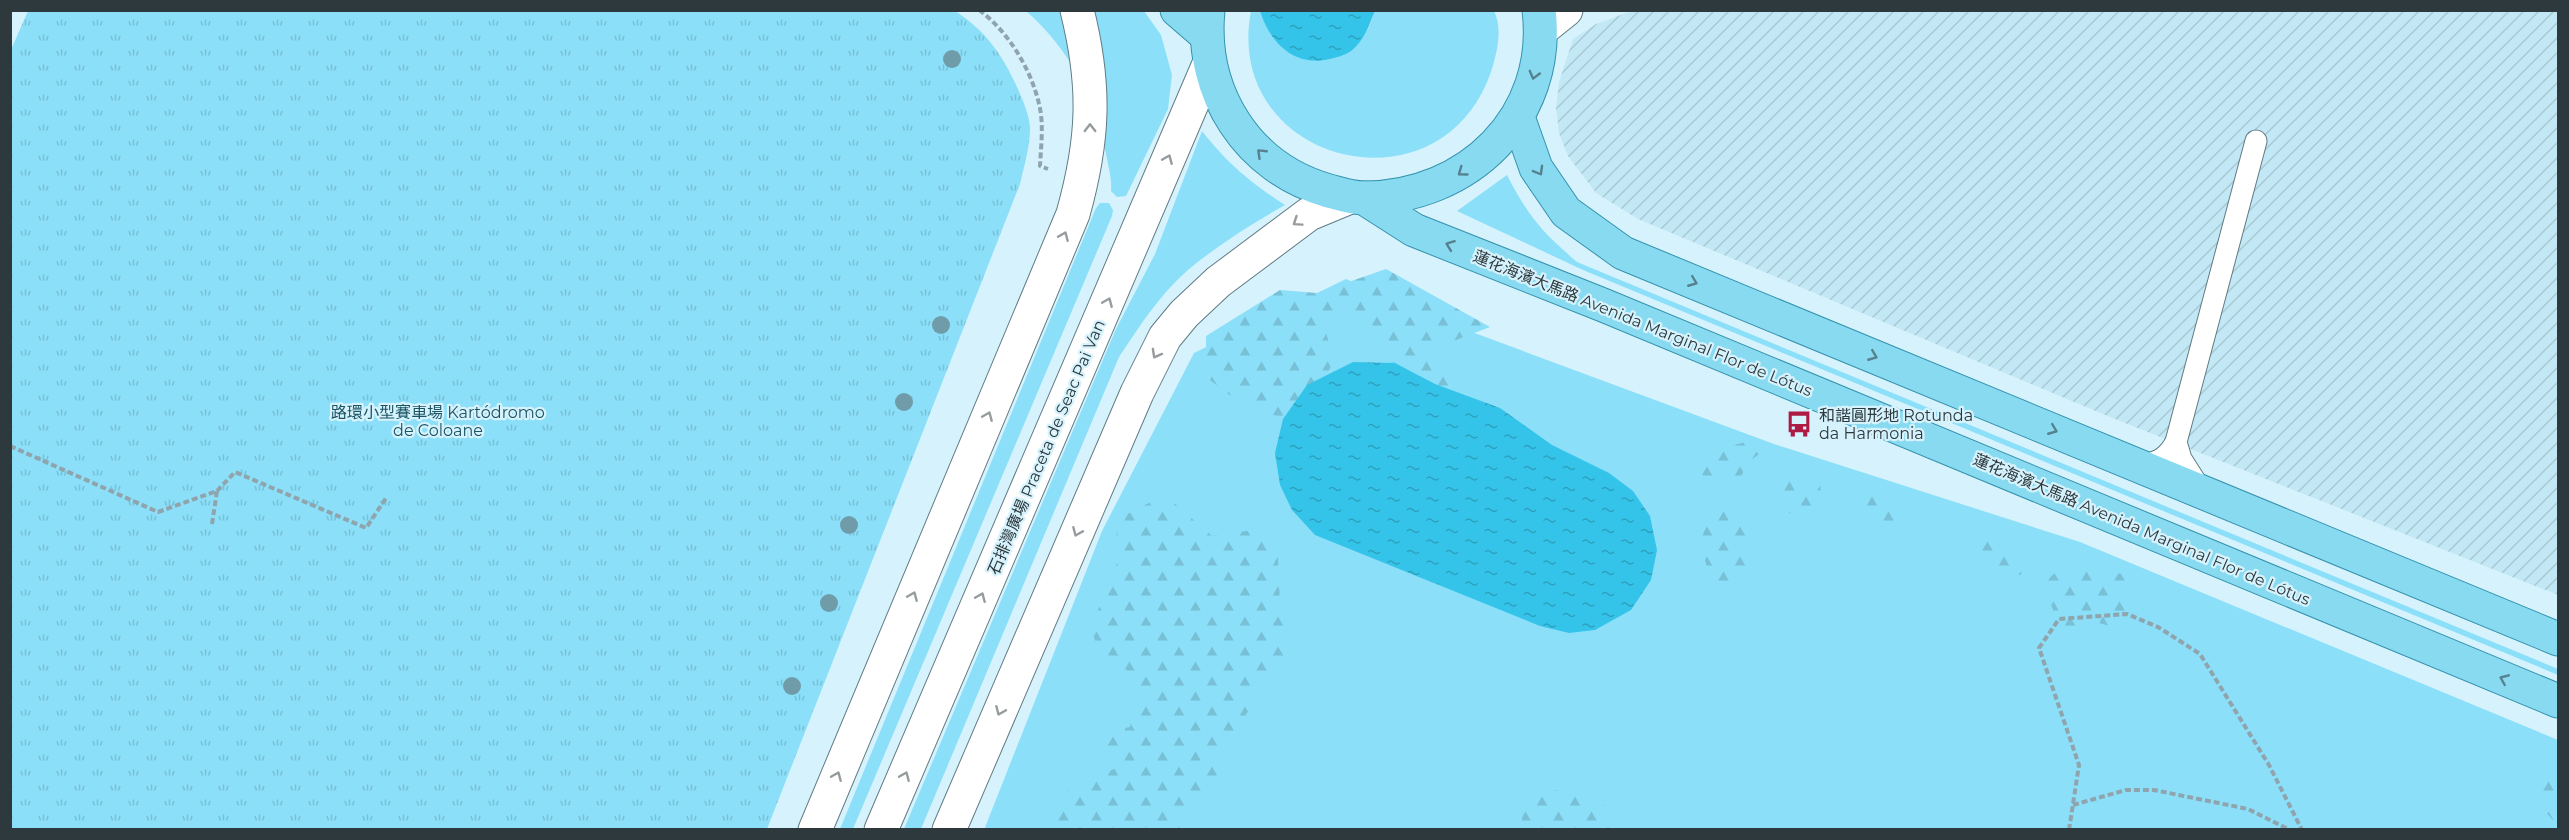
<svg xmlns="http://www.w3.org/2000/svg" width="2569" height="840" viewBox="0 0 2569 840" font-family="Montserrat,'Noto Sans SC',sans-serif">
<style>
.industrial{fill:url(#industrial-furrows)}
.grass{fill:#8bdff9}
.forest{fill:url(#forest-firs)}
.park{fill:url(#park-tufts)}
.water{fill:url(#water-ripples)}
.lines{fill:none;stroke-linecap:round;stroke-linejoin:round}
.service-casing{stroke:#617b84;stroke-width:23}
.minor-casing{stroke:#617b84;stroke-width:35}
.primary-casing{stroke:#3492ac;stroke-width:35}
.path{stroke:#8fa4ac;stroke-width:4;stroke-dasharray:6 3;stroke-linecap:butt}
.service{stroke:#fff;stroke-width:21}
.minor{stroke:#fff;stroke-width:33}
.primary{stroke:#88daf1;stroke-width:33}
.tree{fill:#709ca9}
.oneway{stroke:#56818e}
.oneway2{stroke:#969c9e}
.labels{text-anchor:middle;stroke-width:4.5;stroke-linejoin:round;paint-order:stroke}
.street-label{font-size:16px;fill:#2e393d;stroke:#d6f3fd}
.park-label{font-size:16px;fill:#1c5464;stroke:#d6f3fd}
.poi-label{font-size:16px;fill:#2e393d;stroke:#d6f3fd;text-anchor:start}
</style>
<defs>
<pattern id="industrial-furrows" width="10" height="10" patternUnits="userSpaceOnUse" patternTransform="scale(1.5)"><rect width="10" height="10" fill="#c3e8f5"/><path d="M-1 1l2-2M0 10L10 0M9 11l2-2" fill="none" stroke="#a8c8d3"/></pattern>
<pattern id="forest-firs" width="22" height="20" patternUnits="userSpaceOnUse" patternTransform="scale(1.5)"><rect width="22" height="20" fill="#8bdff9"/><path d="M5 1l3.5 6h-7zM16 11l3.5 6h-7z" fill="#78c0d6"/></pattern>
<pattern id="park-tufts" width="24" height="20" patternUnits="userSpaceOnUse" patternTransform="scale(1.5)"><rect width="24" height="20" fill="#8bdff9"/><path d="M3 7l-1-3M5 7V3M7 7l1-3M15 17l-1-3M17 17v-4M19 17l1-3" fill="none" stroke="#78c0d6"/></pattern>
<pattern id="water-ripples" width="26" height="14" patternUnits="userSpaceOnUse" patternTransform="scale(1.5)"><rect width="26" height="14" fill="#35c4e9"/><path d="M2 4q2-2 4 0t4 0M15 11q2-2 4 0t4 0" fill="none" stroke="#2da0be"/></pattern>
</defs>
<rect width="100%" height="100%" fill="#d6f3fd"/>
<path class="industrial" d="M1634,10L2558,11V595L2105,415L1638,219L1596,193L1568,156L1559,133L1556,108L1559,82L1573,39L1596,24Z"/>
<g class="grass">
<path d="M1026,11H1144L1161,35L1172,75L1168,109L1126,196L1117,197L1111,191C1112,180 1109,169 1107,159C1097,102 1070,49 1026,11Z"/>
<path d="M1251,11H1260L1269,31L1368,29L1375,11H1494C1503,29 1497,53 1491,72C1440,219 1222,163 1251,11Z"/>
<path d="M1202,131C1229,165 1250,182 1285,205C1251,224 1218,245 1188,270C1160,294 1139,327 1119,357L921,829H904L1116,329L1155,254Z"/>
<path d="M1507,175C1528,216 1542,232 1577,262L2558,669V675L1583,270L1457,211Z"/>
<path d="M1100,203H1109L1113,210L1112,216L853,829H840L1096,208Z"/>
<path d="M1346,279L1442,321L1774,444L2080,542L2558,740V829L984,830L1102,531L1194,353Z"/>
</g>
<g class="forest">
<path d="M1386,269L1490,327L1430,350L1458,380L1427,402L1394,378L1388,337L1353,311L1322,319L1334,360L1317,395L1283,419L1235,399L1206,377V336L1280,290L1317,293Z"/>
<path d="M1759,439L1762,452L1751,460L1741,476L1716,481L1697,473L1701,458L1717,449Z"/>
<path d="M1793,476L1820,482L1821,496L1813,510L1789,513L1770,492L1774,477Z"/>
<path d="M1864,490L1898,502C1905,520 1896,530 1883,541C1877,534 1875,525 1870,519C1859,505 1860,514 1855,494Z"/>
<path d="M1165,495L1212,536L1253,530L1278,557L1280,606L1291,652L1266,680L1231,741L1208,796L1179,829H1051L1062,793L1118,767L1093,733L1130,727L1138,691L1126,669L1104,681L1091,623L1106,594L1119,557L1115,520Z"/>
<path d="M1725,505L1738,510L1752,531L1747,540L1753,554V571L1731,592L1712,589L1701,543L1707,518Z"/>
<path d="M1978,534L2010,548L2031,564L2020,575H1999L1975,552Z"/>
<path d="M2087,567L2122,574L2130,587L2122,629L2091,621L2066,640L2042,584L2055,573Z"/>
<path d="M2552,770L2558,771V826L2544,810L2535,779Z"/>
<path d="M1543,789L1597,795L1615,822L1614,829H1521L1523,809Z"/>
</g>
<path class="park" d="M954,10C987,32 1002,54 1018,89C1023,101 1030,116 1030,129C1030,147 1024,166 1020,184L767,829H11L10,52L28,11Z"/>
<g class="water">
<path d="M1260,11V10L1375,11C1369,25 1364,41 1351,51C1344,56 1334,58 1325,60C1291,65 1269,40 1260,11Z"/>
<path d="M1353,362L1395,363L1435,384L1500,408L1552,445L1609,473L1633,491L1650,516L1657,550L1651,580L1631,610L1595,630L1569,633L1540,626L1315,535L1292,510L1280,485L1275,453L1283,419L1307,385Z"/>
</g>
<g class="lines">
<g class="service-casing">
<g id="service">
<path d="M2176,442L2181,459L2202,492"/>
<path d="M2138,466C2157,463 2167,459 2176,442L2256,141"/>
</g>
</g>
<g class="minor-casing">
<g id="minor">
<path d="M1541,30L1566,10"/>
<path d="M815,830L1073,214C1094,139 1096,86 1077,10"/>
<path d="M881,830L1209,64"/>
<path d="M949,830L1137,393L1165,337L1184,314L1218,282L1309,214L1350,197"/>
</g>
</g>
<g class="primary-casing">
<g id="primary">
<path d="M1177,10L1206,35"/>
<path d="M1208,10C1200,93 1247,168 1329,191C1340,194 1352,198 1364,198C1468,198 1552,117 1539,10"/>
<path d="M1518,117L1536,168L1566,212L1623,253L2558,639"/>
<path d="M1364,198L1414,230L1603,305L2558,701"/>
</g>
</g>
<g class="path">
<path d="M979,10C1008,31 1031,69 1039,104C1044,123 1041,146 1040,166L1048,169"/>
<path d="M10,446L158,512L217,491L212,524"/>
<path d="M217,491L235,472L366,528L386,498"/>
<path d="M2073,805L2126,790H2154L2248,809L2290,830"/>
<path d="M2069,830L2079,765L2039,648L2059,619L2127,614L2158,627L2200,654L2269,765L2302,830"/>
</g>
<use href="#service" class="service"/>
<use href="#minor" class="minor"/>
<use href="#primary" class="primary"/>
</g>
<g class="tree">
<circle cx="952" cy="59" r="9"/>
<circle cx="941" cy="325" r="9"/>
<circle cx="904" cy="402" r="9"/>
<circle cx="849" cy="525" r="9"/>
<circle cx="829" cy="603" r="9"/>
<circle cx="792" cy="686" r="9"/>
</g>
<defs><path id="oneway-chevron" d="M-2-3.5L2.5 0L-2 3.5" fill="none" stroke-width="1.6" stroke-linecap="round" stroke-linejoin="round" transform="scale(1.5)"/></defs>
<g class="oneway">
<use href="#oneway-chevron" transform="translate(1534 75) rotate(105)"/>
<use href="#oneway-chevron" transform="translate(1261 153) rotate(-136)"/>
<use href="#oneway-chevron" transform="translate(1539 171) rotate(60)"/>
<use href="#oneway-chevron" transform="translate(1462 172) rotate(144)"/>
<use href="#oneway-chevron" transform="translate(1450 245) rotate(-159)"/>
<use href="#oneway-chevron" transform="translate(1693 282) rotate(22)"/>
<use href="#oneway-chevron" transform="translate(1873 356) rotate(22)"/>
<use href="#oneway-chevron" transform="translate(2053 430) rotate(22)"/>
<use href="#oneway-chevron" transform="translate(2504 679) rotate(-157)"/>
</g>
<g class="oneway2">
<use href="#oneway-chevron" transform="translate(1090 128) rotate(-90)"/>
<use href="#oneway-chevron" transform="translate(1168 159) rotate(-67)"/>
<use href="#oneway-chevron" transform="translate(1297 222) rotate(146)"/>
<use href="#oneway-chevron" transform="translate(1064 236) rotate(-67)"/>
<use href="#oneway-chevron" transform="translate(1108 302) rotate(-67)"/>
<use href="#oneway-chevron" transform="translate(1156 354) rotate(119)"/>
<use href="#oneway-chevron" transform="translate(988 416) rotate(-67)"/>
<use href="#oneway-chevron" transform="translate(1077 532) rotate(113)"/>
<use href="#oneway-chevron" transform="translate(913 596) rotate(-67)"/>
<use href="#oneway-chevron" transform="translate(981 597) rotate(-67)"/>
<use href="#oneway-chevron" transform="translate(1000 711) rotate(113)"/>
<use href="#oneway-chevron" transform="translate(837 776) rotate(-67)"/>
<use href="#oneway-chevron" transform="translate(905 776) rotate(-67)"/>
</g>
<defs>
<g id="bus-bare" transform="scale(2.07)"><path d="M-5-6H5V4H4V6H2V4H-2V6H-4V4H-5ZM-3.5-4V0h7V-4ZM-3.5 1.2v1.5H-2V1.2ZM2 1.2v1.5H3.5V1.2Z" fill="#ad1a43" stroke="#d6f3fd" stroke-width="2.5" paint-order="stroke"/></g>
</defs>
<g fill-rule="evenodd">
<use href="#bus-bare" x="1799" y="424"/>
</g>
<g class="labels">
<g class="street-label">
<text transform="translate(1643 323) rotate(22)" y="6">蓮花海濱大馬路 Avenida Marginal Flor de Lótus</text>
<text transform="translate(1046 447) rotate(-67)" y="6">石排灣廣場 Praceta de Seac Pai Van</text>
<text transform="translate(2142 529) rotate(23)" y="6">蓮花海濱大馬路 Avenida Marginal Flor de Lótus</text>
</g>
<g class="park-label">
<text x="438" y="418">路環小型賽車場 Kartódromo<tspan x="438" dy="18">de Coloane</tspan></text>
</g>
<g class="poi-label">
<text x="1819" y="421">和諧圓形地 Rotunda<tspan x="1819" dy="18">da Harmonia</tspan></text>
</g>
</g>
<rect width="2569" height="840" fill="none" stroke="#2e393d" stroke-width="24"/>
</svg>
